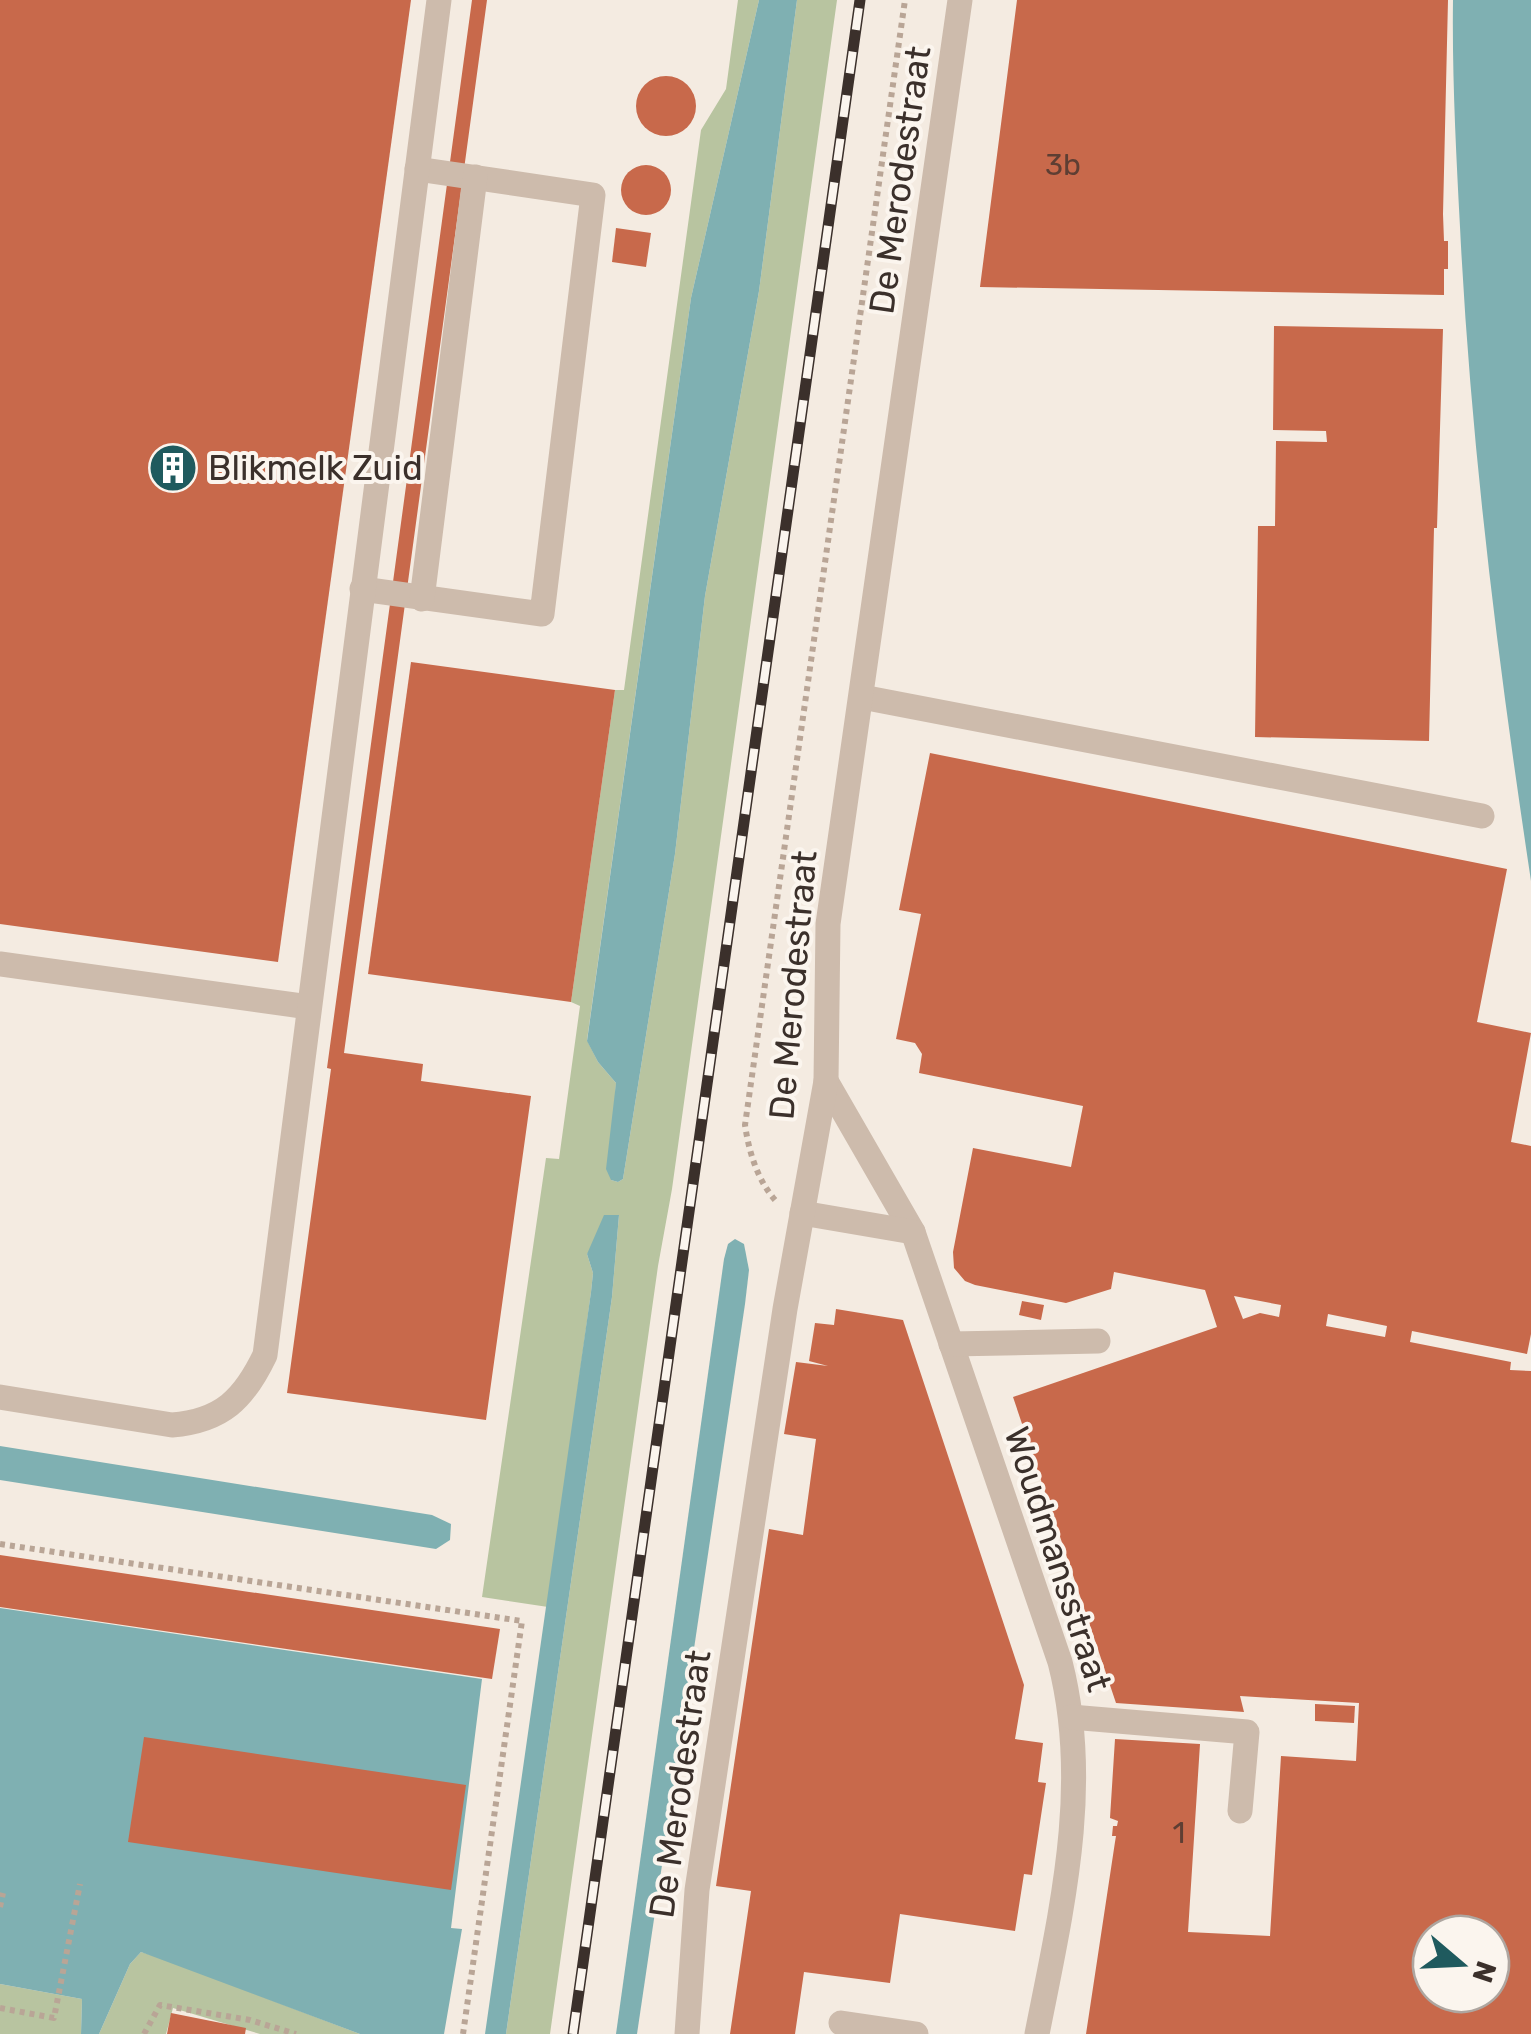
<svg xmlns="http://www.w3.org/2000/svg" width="1531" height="2034" viewBox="0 0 1531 2034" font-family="Rubik,sans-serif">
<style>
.green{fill:#b8c4a0}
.water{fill:#7fb0b2}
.building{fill:#c8694b;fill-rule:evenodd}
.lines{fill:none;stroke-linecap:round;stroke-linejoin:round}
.path{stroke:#b9a596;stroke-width:6;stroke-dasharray:5 5;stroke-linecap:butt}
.minor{stroke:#cdbbac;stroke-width:25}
.rail-casing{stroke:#3b302b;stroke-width:11}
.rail{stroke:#fbf5ee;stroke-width:8;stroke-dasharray:22;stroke-linecap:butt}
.labels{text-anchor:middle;stroke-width:8;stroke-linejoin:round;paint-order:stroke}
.number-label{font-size:30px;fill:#5e3e33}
.street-label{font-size:35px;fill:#3b302b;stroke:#fbf5ee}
.poi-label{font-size:35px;fill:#3b302b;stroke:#fbf5ee;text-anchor:start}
</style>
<rect width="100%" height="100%" fill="#f4ebe1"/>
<g class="green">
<path d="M738,0H759L691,298L587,1040L598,1062L616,1083L611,1180L618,1182L623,1179L675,854L705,596L759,291L797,0H837L672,1189L658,1266L550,2034H506L612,1297L619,1215L587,1254L593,1273L591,1292L548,1607L482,1597L546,1158L559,1159L580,1006L571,1002L615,690H624L701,130L726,89Z"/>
<path d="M141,1952L158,1957L360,2034H260L173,2008L166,2034H99L130,1964Z"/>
<path d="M0,1984L82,1999L81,2034H0Z"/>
</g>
<g class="water">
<path d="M759,0H797L759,291L705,596L675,854L623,1179L618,1182L611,1180L606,1169L616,1083L598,1062L587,1041L691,298Z"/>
<path d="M1453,0H1531V881C1498,662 1471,448 1460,227C1456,151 1452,76 1453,0Z"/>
<path d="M604,1215H619L612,1297L506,2034H485L591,1292L593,1273L587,1254Z"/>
<path d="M735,1239L744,1244L749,1270L745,1304L637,2034H616L724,1259L728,1244Z"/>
<path d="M0,1446L432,1515L451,1524L450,1540L436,1549L0,1480Z"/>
<path d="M0,1608L482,1679L451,1928L462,1929L444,2034H360L141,1952L130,1964L99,2034H81L82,1999L0,1984Z"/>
</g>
<g class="building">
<path d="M0,0H411L278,962L0,924Z"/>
<path d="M472,0H487L344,1053L423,1064L421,1081L531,1096L486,1420L287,1393L331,1069L327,1068Z"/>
<path d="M1017,0H1448L1443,214L1444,241H1448V269H1444V295L980,287Z"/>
<circle cx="666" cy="106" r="30"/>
<circle cx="646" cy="190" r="25"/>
<path d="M616,228L651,233L646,267L612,262Z"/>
<path d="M1274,326L1443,329L1437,528H1434L1429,741L1255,737L1258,526H1275L1276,441L1327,442L1326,431L1273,430Z"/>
<path d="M411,662L615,690L571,1002L368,974Z"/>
<path d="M930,753L1507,869L1477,1022L1531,1033L1511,1142L1531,1146V1334L1527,1354L1412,1331L1410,1342L1511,1362L1510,1370L1531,1371V2034H1086L1115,1842L1116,1836H1112L1113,1826H1117L1118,1821L1110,1818L1115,1739L1200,1744L1188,1932L1270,1936L1281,1756L1356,1761L1359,1703L1240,1696L1244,1712L1116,1703L1013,1397L1217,1327L1205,1290L1114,1272L1111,1289L1066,1303L975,1285L965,1281L954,1268L953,1252L973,1148L1071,1167L1083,1106L919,1073L922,1054L915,1043L896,1039L921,914L899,910ZM1234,1296L1281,1305L1279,1317L1260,1313L1243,1319ZM1328,1314L1387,1326L1385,1337L1326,1326ZM1431,1934H1491V1994H1431Z"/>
<path d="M1022,1301L1044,1305L1041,1320L1019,1315Z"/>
<path d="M836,1309L903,1320L1024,1685L1015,1739L1043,1743L1038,1782L1046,1783L1032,1875L1024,1874L1015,1931L900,1914L890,1983L804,1972L795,2034H730L751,1891L716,1886L769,1529L803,1535L816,1439L784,1434L796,1362L828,1366L809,1361L815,1323L834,1325Z"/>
<path d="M0,1555L500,1629L492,1679L0,1607Z"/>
<path d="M1315,1704L1355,1706L1354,1723L1315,1721Z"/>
<path d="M144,1737L466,1785L451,1890L128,1842Z"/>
<path d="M171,2013L246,2028L245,2034H167Z"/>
</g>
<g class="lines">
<g class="path">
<path d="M775,1200C757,1179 749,1152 745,1125L905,0"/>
<path d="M0,1544L522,1621L463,2034"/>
<path d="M0,1907L3,1893"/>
<path d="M0,2008L54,2018L80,1884"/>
<path d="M144,2034L160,2005L250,2020L296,2034"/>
</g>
<g class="minor">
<path d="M362,589L542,614L593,195L417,169"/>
<path d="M422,599L475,177"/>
<path d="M862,697L1482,816"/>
<path d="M0,964L309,1007"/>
<path d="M826,1081L913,1232L1060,1662C1092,1786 1061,1912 1037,2034"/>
<path d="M802,1213L913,1232"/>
<path d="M951,1344L1098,1341"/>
<path d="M0,1397L172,1425C222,1421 244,1399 265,1355L439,0"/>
<path d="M1071,1717L1247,1732L1240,1811"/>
<path d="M841,2023L916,2034"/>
<path d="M687,2034L697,1890L785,1309L826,1081L828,924L960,0"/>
</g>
<g class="rail-casing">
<path id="rail" d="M573,2034L860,0"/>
</g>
<use href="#rail" class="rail"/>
</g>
<defs>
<g id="building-disc" transform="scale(2.5)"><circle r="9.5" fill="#1f5a5e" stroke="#fbf5ee"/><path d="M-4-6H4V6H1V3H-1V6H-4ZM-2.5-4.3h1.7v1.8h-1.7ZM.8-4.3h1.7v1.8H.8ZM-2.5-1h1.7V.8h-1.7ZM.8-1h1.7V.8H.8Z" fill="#fff"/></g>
</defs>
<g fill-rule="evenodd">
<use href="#building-disc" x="173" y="468"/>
</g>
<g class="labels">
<g class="number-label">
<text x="1063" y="175">3b</text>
<text x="1179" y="1843">1</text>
</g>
<g class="street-label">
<text transform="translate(900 180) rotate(-82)" y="12">De Merodestraat</text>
<text transform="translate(793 985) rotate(-85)" y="12">De Merodestraat</text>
<text transform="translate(1058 1559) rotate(72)" y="12">Woudmansstraat</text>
<text transform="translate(680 1784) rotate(-82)" y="12">De Merodestraat</text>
</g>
<g class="poi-label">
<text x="208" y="480">Blikmelk Zuid</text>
</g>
</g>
<g transform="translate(1461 1964) rotate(109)"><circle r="48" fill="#fbf5ee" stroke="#aea6a0" stroke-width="2.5"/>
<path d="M0-8L18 38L0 25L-18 38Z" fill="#1f5a5e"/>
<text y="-15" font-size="28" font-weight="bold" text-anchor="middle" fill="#3b302b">N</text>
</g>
</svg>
